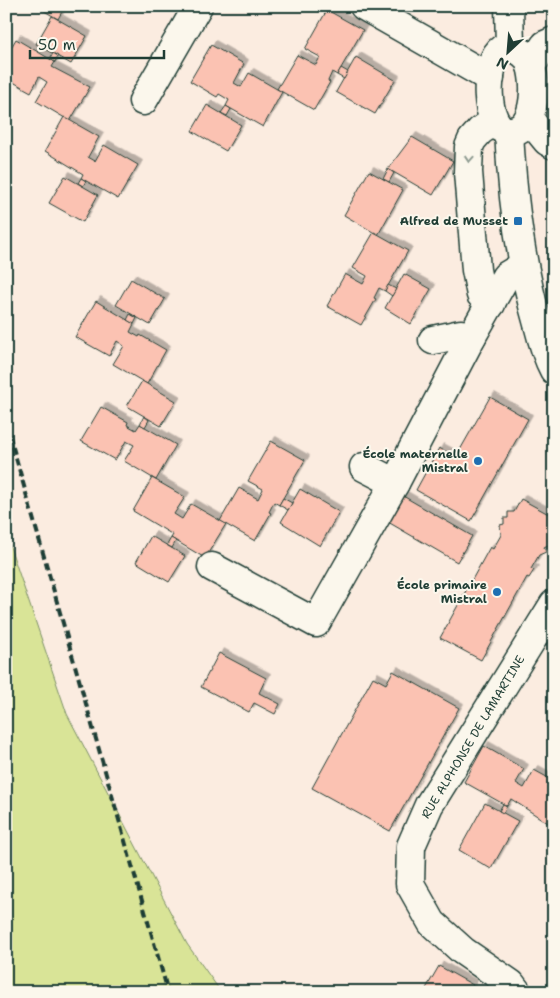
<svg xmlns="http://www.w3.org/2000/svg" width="560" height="998" viewBox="0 0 560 998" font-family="'Shantell Sans',sans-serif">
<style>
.green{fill:#d9e497;stroke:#7c9066}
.building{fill:#fbc2b2;stroke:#1f3d34;filter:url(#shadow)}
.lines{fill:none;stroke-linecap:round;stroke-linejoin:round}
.minor-casing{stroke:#1f3d34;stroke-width:31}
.minor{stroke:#fbf7ec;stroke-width:28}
.rail{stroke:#1f3d34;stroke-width:4;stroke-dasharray:8 4;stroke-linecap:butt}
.oneway{stroke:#8d9a90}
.poi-dot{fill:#1f6fb2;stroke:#fbf7ec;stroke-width:2}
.labels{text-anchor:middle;stroke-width:4;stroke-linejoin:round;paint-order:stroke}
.poi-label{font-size:12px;font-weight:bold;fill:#1f3d34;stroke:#fbf7ec;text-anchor:end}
.street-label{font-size:12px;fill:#1f3d34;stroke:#fbf7ec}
</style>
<defs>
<filter id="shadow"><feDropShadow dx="4.5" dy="-4.5" stdDeviation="0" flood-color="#0004"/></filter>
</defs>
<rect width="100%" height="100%" fill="#fbece0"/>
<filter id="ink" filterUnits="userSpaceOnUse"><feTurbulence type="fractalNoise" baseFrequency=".02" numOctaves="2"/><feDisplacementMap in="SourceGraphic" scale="10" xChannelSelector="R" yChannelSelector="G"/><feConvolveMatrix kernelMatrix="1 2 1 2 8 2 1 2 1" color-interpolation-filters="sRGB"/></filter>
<g filter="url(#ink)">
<path class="green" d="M6,535L67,714L187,944L221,992H6Z"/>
<g class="building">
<path d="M36,6H65L58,19Z"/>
<path d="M327,10L363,30L337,75L332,72L328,81L330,82L314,110L277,89L297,55L316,65L320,57L305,49Z"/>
<path d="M52,16L87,36L71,64L36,44Z"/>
<path d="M16,39L55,62L52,67L90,87L70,121L36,101L47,82L39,77L31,92L6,78V56Z"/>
<path d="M211,45L244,64L234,83L241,87L249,73L282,92L263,127L226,106L229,100L219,94L217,97L190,81Z"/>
<path d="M53,53L58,56L55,62L50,59Z"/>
<path d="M356,57L395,80L375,114L336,92Z"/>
<path d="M341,68L348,72L344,79L337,75Z"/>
<path d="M207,105L241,125L226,151L192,131Z"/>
<path d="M226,106L231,109L227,116L221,113Z"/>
<path d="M64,117L99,137L88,157L95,161L104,145L138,165L118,199L81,178L83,174L45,151Z"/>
<path d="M412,137L453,161L433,195L388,169Z"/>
<path d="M388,169L394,173L389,182L383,179Z"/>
<path d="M369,171L403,190L378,235L344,215Z"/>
<path d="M65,176L98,195L83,222L49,203Z"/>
<path d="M81,178L86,181L83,186L78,183Z"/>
<path d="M374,232L408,251L385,291L379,288L374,298L376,299L361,325L327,306L345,274L363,284L367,276L353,268Z"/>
<path d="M404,274L431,289L411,324L385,308Z"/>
<path d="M131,279L165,299L150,325L116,305Z"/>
<path d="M388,285L396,289L392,296L385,291Z"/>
<path d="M96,301L134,324L130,332L139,337L140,335L166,350L147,384L113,364L124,346L117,341L109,356L75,337Z"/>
<path d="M130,314L137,318L134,324L127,320Z"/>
<path d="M142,381L176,401L161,426L127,406Z"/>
<path d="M490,397L528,419L471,521L416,490L439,448L456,457Z"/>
<path d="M101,407L128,422L127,425L136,430L140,424L176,445L156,480L124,461L134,445L126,441L115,460L81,441Z"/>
<path d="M144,416L149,420L145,427L140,424Z"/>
<path d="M271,441L305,460L279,505L274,502L269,512L271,513L255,541L220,521L239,488L258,499L263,489L248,481Z"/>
<path d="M152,478L185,497L174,514L182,519L191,504L226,524L205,558L171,538L173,535L133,511Z"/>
<path d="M300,489L339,512L320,546L281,522Z"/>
<path d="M403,496L472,536L457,562L388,522Z"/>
<path d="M283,498L292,503L288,510L279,505Z"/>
<path d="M521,499L554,517V528L551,533L553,538L548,540L550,544L544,547L546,552L539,555L531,569L534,570L529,578L527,577L481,660L440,638L490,547L493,549L501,535L500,525L504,524V518H508V512H514Z"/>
<path d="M151,536L185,556L169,582L136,562Z"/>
<path d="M171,538L176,541L172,548L167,545Z"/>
<path d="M219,653L266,678L259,693L280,704L275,714L254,703L249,712L201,687Z"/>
<path d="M393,671L459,708L390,831L312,788L373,677L386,684Z"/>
<path d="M484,746L524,769L516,783L524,788L534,770L554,781V813L548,823L511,799L507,806L464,782Z"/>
<path d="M485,803L518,821L491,869L459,850Z"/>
<path d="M503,804L507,806L503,813L499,811Z"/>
<path d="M439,966L473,985L469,992H424Z"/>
</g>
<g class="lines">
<g class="minor-casing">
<g id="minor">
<path d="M364,6L490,78"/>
<path d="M509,6L510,46"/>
<path d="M510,46C516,49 521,51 526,56C539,72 538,132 510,131C482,131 484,60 502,49C504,47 507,47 510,46Z"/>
<path d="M531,66L545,45L554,41"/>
<path d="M143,101L198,6"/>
<path d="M529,119L547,141L554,145"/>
<path d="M509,131C512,196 520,262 538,324C542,340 546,355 554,370"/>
<path d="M491,304L481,295L476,270L468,172L469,147L472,140L480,131L494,121"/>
<path d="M433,340L461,334L472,336"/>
<path d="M364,467L395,483"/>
<path d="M212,567L316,623L395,483L472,336L506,276L516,270L524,269"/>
<path d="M517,992L511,984L463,951L432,923L410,884L411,846L429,805L554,604"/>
</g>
</g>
<use href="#minor" class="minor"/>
<path class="rail" d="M6,423L168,992"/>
</g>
<defs><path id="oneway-chevron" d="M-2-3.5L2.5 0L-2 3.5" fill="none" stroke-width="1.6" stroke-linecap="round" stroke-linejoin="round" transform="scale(1.25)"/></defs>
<use class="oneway" href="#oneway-chevron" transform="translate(469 159) rotate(94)"/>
</g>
<g class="poi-dot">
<rect x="513" y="216" width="10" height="10" rx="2.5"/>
<circle cx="478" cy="461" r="5"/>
<circle cx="497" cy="592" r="5"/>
</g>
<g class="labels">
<g class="poi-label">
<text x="508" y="225">Alfred de Musset</text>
<text x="468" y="458">École maternelle<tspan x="468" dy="14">Mistral</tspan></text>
<text x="487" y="589">École primaire<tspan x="487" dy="14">Mistral</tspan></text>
</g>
<g class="street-label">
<text transform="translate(473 737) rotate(-59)" y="4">RUE ALPHONSE DE LAMARTINE</text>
</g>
</g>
<rect width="560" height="998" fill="none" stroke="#fbf7ec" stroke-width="25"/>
<rect x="12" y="12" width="535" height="973" fill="none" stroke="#1f3d34" stroke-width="2" filter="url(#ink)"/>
<g transform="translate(508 52) rotate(206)" stroke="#fbf7ec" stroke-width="4" paint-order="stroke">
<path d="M0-4L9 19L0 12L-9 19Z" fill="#1f3d34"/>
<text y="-8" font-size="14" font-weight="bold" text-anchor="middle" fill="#1f3d34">N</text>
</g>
<path d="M30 50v8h134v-8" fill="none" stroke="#1f3d34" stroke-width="2.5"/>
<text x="38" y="50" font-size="15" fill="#1f3d34" stroke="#fbf7ec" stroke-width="4" paint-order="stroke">50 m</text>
</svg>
